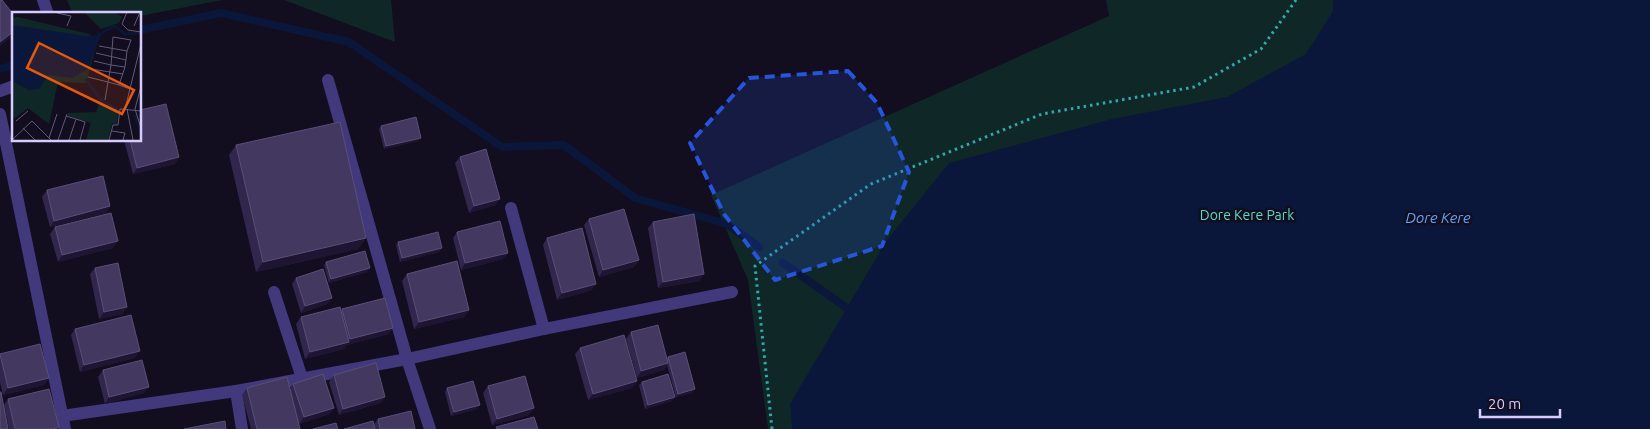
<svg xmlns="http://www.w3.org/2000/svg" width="1650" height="429" viewBox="0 0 1650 429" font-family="Ubuntu,sans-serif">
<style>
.green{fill:#102728}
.water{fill:#0a173a}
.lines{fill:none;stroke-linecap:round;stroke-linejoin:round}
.stream{stroke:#0a173a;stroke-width:8}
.path{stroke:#31a8ad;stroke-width:3;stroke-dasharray:2.5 4;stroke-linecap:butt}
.minor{stroke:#42397c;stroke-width:12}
.wall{fill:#31264c}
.shaded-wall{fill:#1d1532}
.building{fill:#43385f;stroke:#5a4f78}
.marked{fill:#2654da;fill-opacity:0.2;stroke:#2654da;stroke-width:4;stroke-dasharray:10 6;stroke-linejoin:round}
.labels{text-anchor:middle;stroke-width:5;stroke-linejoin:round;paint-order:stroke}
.park-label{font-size:14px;fill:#5bdbc7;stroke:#120d1f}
.water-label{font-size:15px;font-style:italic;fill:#5da2fa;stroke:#120d1f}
.inset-river{fill:none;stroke:#0a173a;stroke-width:2.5}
.inset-road{fill:none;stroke:#605978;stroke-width:1}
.view{fill:#e8590c;fill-opacity:0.15;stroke:#e8590c;stroke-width:2.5}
.inset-edge{fill:none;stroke:#d6ccfd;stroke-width:2.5}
</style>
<rect width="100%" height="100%" fill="#120d1f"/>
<g class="green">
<path d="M67,0H222L140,16V14H73Z"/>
<path d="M284,0H391L395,42Z"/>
<path d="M1106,0H1650V429H768L748,280L711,195L1109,16Z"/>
</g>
<path class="water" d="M1333,0H1650V429H792L790,404L887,240L949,163L1112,119L1227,97L1306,54L1333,11Z"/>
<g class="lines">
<g class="stream">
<path d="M140,30L221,13L349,42L502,147L564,145L635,198L727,224L759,247"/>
<path d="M0,69L14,65"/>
<path d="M783,263L847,308"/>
</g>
<path class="path" d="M772,429L755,266L871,184L1042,114L1194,87L1261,49L1296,0"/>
<g class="minor">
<path d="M43,0L48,14"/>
<path d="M0,91L14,86"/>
<path d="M0,114L65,429"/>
<path d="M511,208L544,329"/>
<path d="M274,292L302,378"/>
<path d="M236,391L407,359L328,80"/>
<path d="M62,416L236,391L242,429"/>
<path d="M430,429L407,359L544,329L732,292"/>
</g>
</g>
<g class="wall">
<path d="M381,126L418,141L384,149L379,129Z"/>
<path d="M124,140H140L179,157L175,164L133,174Z"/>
<path d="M236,145L366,238L358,249L256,272L229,155Z"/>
<path d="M460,157L496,205L469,213L455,163Z"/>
<path d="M47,190L110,206L106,213L50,227L42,197Z"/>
<path d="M589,219L639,260L634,267L599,277L584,225Z"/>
<path d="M653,222L700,281L658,288L648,228Z"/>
<path d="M55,227L113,248L58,262L50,234Z"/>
<path d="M457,232L508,253L503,259L461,270L453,238Z"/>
<path d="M547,238L592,290L557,300L543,245Z"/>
<path d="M398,242L442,248L439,252L400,262L396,245Z"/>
<path d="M326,262L367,272L329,283L324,265Z"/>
<path d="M95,268L123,314L99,319L90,274Z"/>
<path d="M407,274L469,310L464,317L414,329L402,281Z"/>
<path d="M296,278L332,298L327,304L301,313L292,284Z"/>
<path d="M342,309L393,328L388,334L347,345L344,349L305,359L296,324L301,317L341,311Z"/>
<path d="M75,329L135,358L80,372L71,335Z"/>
<path d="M631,332L667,358L668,357L695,389L692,393L676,397L667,365L664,370L637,378L626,339Z"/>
<path d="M580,348L637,381L632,388L588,400L575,354Z"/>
<path d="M0,354L49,378L44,385L3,395L0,382Z"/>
<path d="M103,370L149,387L144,393L105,404L98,377Z"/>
<path d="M334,375L381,403L339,415L329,382Z"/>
<path d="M642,382L675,397L672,401L645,409L639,385Z"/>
<path d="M293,384L334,408L329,414L299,424L296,413L300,429H251L242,395L247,388L290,389Z"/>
<path d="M488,386L534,408L529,415L492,425L483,393Z"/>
<path d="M447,388L477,409L451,416L445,392Z"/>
<path d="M8,399L59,427L58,429H9L4,405Z"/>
<path d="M378,419L415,429H344L374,424Z"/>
</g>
<g class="shaded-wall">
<path d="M14,31V35L0,46V42Z"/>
<path d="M421,138L418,141L384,149L386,146Z"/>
<path d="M179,157L175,164L133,174L137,168Z"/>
<path d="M500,199L496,205L469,213L474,206Z"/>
<path d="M110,206L106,213L50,227L54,221Z"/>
<path d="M366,238L358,249L256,272L263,262Z"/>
<path d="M118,241L113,248L58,262L62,255Z"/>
<path d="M442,248L439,252L400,262L402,258Z"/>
<path d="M508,253L503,259L461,270L465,263Z"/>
<path d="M639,260L634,267L599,277L603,270Z"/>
<path d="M370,268L367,272L329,283L331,279Z"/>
<path d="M704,274L700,281L658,288L663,282Z"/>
<path d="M596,284L592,290L557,300L562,293Z"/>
<path d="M332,298L327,304L301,313L305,306Z"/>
<path d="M127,307L123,314L99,319L104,312Z"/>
<path d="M469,310L464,317L414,329L419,322Z"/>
<path d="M393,328L388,334L347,345L344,349L305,359L310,352L347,343L350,339Z"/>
<path d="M140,351L135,358L80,372L84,365Z"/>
<path d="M668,363L664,370L637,378L641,371Z"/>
<path d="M49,378L44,385L3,395L8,388Z"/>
<path d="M637,381L632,388L588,400L593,394Z"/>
<path d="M149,387L144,393L105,404L109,397Z"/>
<path d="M695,389L692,393L676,397L678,394Z"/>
<path d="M385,397L381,403L339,415L343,409Z"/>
<path d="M675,397L672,401L645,409L648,405Z"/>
<path d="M480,405L477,409L451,416L454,412Z"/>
<path d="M334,408L329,414L299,424L304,417Z"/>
<path d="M534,408L529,415L492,425L497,419Z"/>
</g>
<g class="building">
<path d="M0,0H2L14,15V31L0,42Z"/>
<path d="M166,104L179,157L137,168L130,140H140V110Z"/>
<path d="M416,117L421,138L386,146L381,126Z"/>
<path d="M340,122L366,238L263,262L236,145Z"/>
<path d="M486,149L500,199L474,206L460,157Z"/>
<path d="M103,176L110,206L54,221L47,190Z"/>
<path d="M624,209L639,260L603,270L589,219Z"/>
<path d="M111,213L118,241L62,255L55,227Z"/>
<path d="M694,214L704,274L663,282L653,222Z"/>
<path d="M500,221L508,253L465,263L457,232Z"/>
<path d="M582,228L596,284L562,293L547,238Z"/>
<path d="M438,232L442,248L402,258L398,242Z"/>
<path d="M365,251L370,268L331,279L326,262Z"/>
<path d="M457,261L469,310L419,322L407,274Z"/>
<path d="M118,263L127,307L104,312L95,268Z"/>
<path d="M323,269L332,298L305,306L296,278Z"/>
<path d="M385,298L393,328L350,339L342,309Z"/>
<path d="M340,307L349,342L310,352L301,317Z"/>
<path d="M131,315L140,351L84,365L75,329Z"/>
<path d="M658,325L668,363L641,371L631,332Z"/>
<path d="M624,335L637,381L593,394L580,348Z"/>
<path d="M40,344L49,378L8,388L0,354Z"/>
<path d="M685,352L695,389L678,394L668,357Z"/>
<path d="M142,360L149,387L109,397L103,370Z"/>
<path d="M376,363L385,397L343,409L334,375Z"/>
<path d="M323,374L334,408L304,417L293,384Z"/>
<path d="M668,374L675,397L648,405L642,382Z"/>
<path d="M525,376L534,408L497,419L488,386Z"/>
<path d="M287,377L300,429H257L247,388Z"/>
<path d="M473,381L480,405L454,412L447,388Z"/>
<path d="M49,389L59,427L53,429H15L8,399Z"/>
<path d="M0,392H1L8,429H0Z"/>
<path d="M411,411L415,429H380L378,419Z"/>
<path d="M534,417L538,429H497L496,427Z"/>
<path d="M225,421L226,429H184Z"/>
<path d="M373,421L375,429H344Z"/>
<path d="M336,423L338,429H313Z"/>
</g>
<path class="marked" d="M848,71L877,103L909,172L882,246L775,280L724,214L690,143L749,78Z"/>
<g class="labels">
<g class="park-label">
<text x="1247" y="220">Dore Kere Park</text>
</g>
<g class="water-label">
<text x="1438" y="223">Dore Kere</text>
</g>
</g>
<g transform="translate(12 12)">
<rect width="129" height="129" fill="#120d1f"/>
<path d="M72,0H103L110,5L107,11L89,17ZM6,5L77,22L86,29L74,71L46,70L37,112L16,96L3,106L0,104V6ZM88,89L94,95L106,98L105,112H100L96,128H74L79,111L56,104V101L84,100Z" fill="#102728"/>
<path d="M0,13L74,24L89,23L76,57L60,66L36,63L27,77L17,78L0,69Z" fill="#0a173a"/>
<path class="inset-river" d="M86,23L102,14L113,22L128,21M73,67L91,90L106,97M123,102L129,121"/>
<path class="inset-road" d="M115,0L110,12L116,18L129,20M45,1L59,4L55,14M122,14L128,0M87,34L115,39M84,41L114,48M113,55L99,53L101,25L119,28L115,39L113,55L107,73L118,77M79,57L111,62M76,65L96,70L99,53L82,49M129,74L123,97L129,116M93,88L96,70L107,73M113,97L129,32M115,97L121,128M54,104L64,107L57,128M64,107L73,110L68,128M4,109L16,99M11,116L23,128M100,119L113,121L111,128M37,126L45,102M0,128L20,109L39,128M46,128L55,102M97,128L101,113H106L108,97L129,99"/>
<path class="view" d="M27,31L122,78L110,102L15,56Z"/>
<rect width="129" height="129" class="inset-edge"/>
</g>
<path d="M1480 409v8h80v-8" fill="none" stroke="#d6ccfd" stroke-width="2.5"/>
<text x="1488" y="409" font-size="15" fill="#d6ccfd" stroke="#120d1f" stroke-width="4" paint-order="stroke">20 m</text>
</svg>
